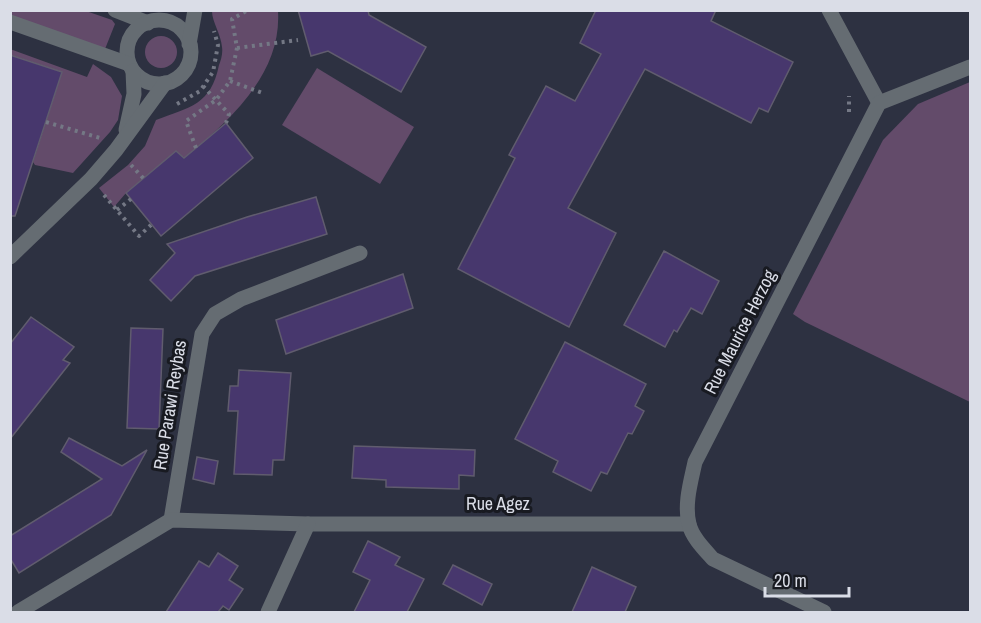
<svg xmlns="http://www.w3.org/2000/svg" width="981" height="623" viewBox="0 0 981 623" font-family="'Archivo Narrow',sans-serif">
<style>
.green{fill:#634b6a}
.building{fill:#47376d;stroke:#605c6e;stroke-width:1.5}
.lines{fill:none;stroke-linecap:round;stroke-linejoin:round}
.path{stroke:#747885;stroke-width:4;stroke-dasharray:3 4.5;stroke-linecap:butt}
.minor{stroke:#656c72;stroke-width:15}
.labels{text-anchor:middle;stroke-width:6;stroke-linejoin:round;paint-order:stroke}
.street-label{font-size:18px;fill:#dadde7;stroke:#181a21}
</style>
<rect width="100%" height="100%" fill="#2d3141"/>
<g class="green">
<path d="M11,11H86L112,20L115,24L105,49L11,17Z"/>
<path d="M212,11H278C282,75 229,120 185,158L176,152L126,193L114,207L99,188L128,165L145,146L156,120C190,107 211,105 219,65C221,60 223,53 222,47C221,34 212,22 212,11Z"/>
<circle cx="161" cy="52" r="16"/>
<path d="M10,49L87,77L93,64L111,77L122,96L118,120L110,132L73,173L35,165L33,162L62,72L11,55Z"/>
<path d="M317,68L414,127L380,184L282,125Z"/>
<path d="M970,82V402L805,322L793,314L883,140L918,104Z"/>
</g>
<g class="building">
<path d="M298,10H368L369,15L426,47L401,92L328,51L311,56Z"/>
<path d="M596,10H716L711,21L793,62L768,112L759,108L751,123L645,69L568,208L616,233L569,327L458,269L515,158L509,155L546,86L575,101L601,54L580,43Z"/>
<path d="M10,55L62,72L15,216H10Z"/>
<path d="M226,123L253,158L161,236L126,193L176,151L184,158Z"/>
<path d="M316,197L327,234L195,276L171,301L150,280L175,253L167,244L247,217Z"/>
<path d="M664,251L719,281L702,314L691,308L677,332L674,330L665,347L624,325Z"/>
<path d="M403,274L413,308L286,354L276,320Z"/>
<path d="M31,317L74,347L63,360L70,363L10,439V344Z"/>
<path d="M131,328L163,329L159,429L127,428Z"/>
<path d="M565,342L646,384L635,406L644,411L632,434L628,433L607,474L601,472L591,491L553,472L558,461L515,439Z"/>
<path d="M239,370L291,373L284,460H273L272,475L234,474L238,411H228L230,386H238Z"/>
<path d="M69,438L122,466L147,450L111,515L19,573L10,558V536L102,479L61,452Z"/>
<path d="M354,446L475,450L474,476L459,475V489L386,487V480L352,478Z"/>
<path d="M197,457L218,461L214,484L193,479Z"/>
<path d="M368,541L400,557L395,565L424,579L407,612H354L370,580L353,572Z"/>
<path d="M218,553L238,566L229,580L243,589L229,610L223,606L218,612H166L199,561L209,567Z"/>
<path d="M453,565L492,584L482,605L443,584Z"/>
<path d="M592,567L636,587L625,612H572Z"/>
</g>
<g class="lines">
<g class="path">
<path d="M237,48L298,40"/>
<path d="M230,81L265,94"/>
<path d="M203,86L229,114L226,123"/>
<path d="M177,104L200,91L213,72L218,45L214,31"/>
<path d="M849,112V96"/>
<path d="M46,122L100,138"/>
<path d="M196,148L186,121L216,100L230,81L237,48L232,19L248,10"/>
<path d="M131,165L144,179"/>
<path d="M10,168H11"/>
<path d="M104,195L139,236L151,225"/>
<path d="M117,210L131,199"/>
</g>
<g class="minor">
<path d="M115,10L148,23"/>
<path d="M829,10L879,103"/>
<circle cx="159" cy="52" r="32"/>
<path d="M10,22L129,64"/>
<path d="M189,44L195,10"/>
<path d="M126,130L134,94L133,71"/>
<path d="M10,257L91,179L116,150L165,83"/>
<path d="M171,520L202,334L215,314L241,299L360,253"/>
<path d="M18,612L171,520L308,524H689"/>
<path d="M268,612L308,524"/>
<path d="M824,612L713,559C704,549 692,537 689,524C684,504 691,481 695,462L879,103L970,67"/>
</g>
</g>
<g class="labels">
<g class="street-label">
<text transform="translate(740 332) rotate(-63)" y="6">Rue Maurice Herzog</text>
<text transform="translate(170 405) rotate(-81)" y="6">Rue Parawi Reybas</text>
<text x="498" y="510">Rue Agez</text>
</g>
</g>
<rect width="981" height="623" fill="none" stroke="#dadde7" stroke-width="24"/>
<path d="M765 587v9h84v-9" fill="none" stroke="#dadde7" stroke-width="3"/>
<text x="774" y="587" font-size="18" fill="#dadde7" stroke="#181a21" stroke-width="4.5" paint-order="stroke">20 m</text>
</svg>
